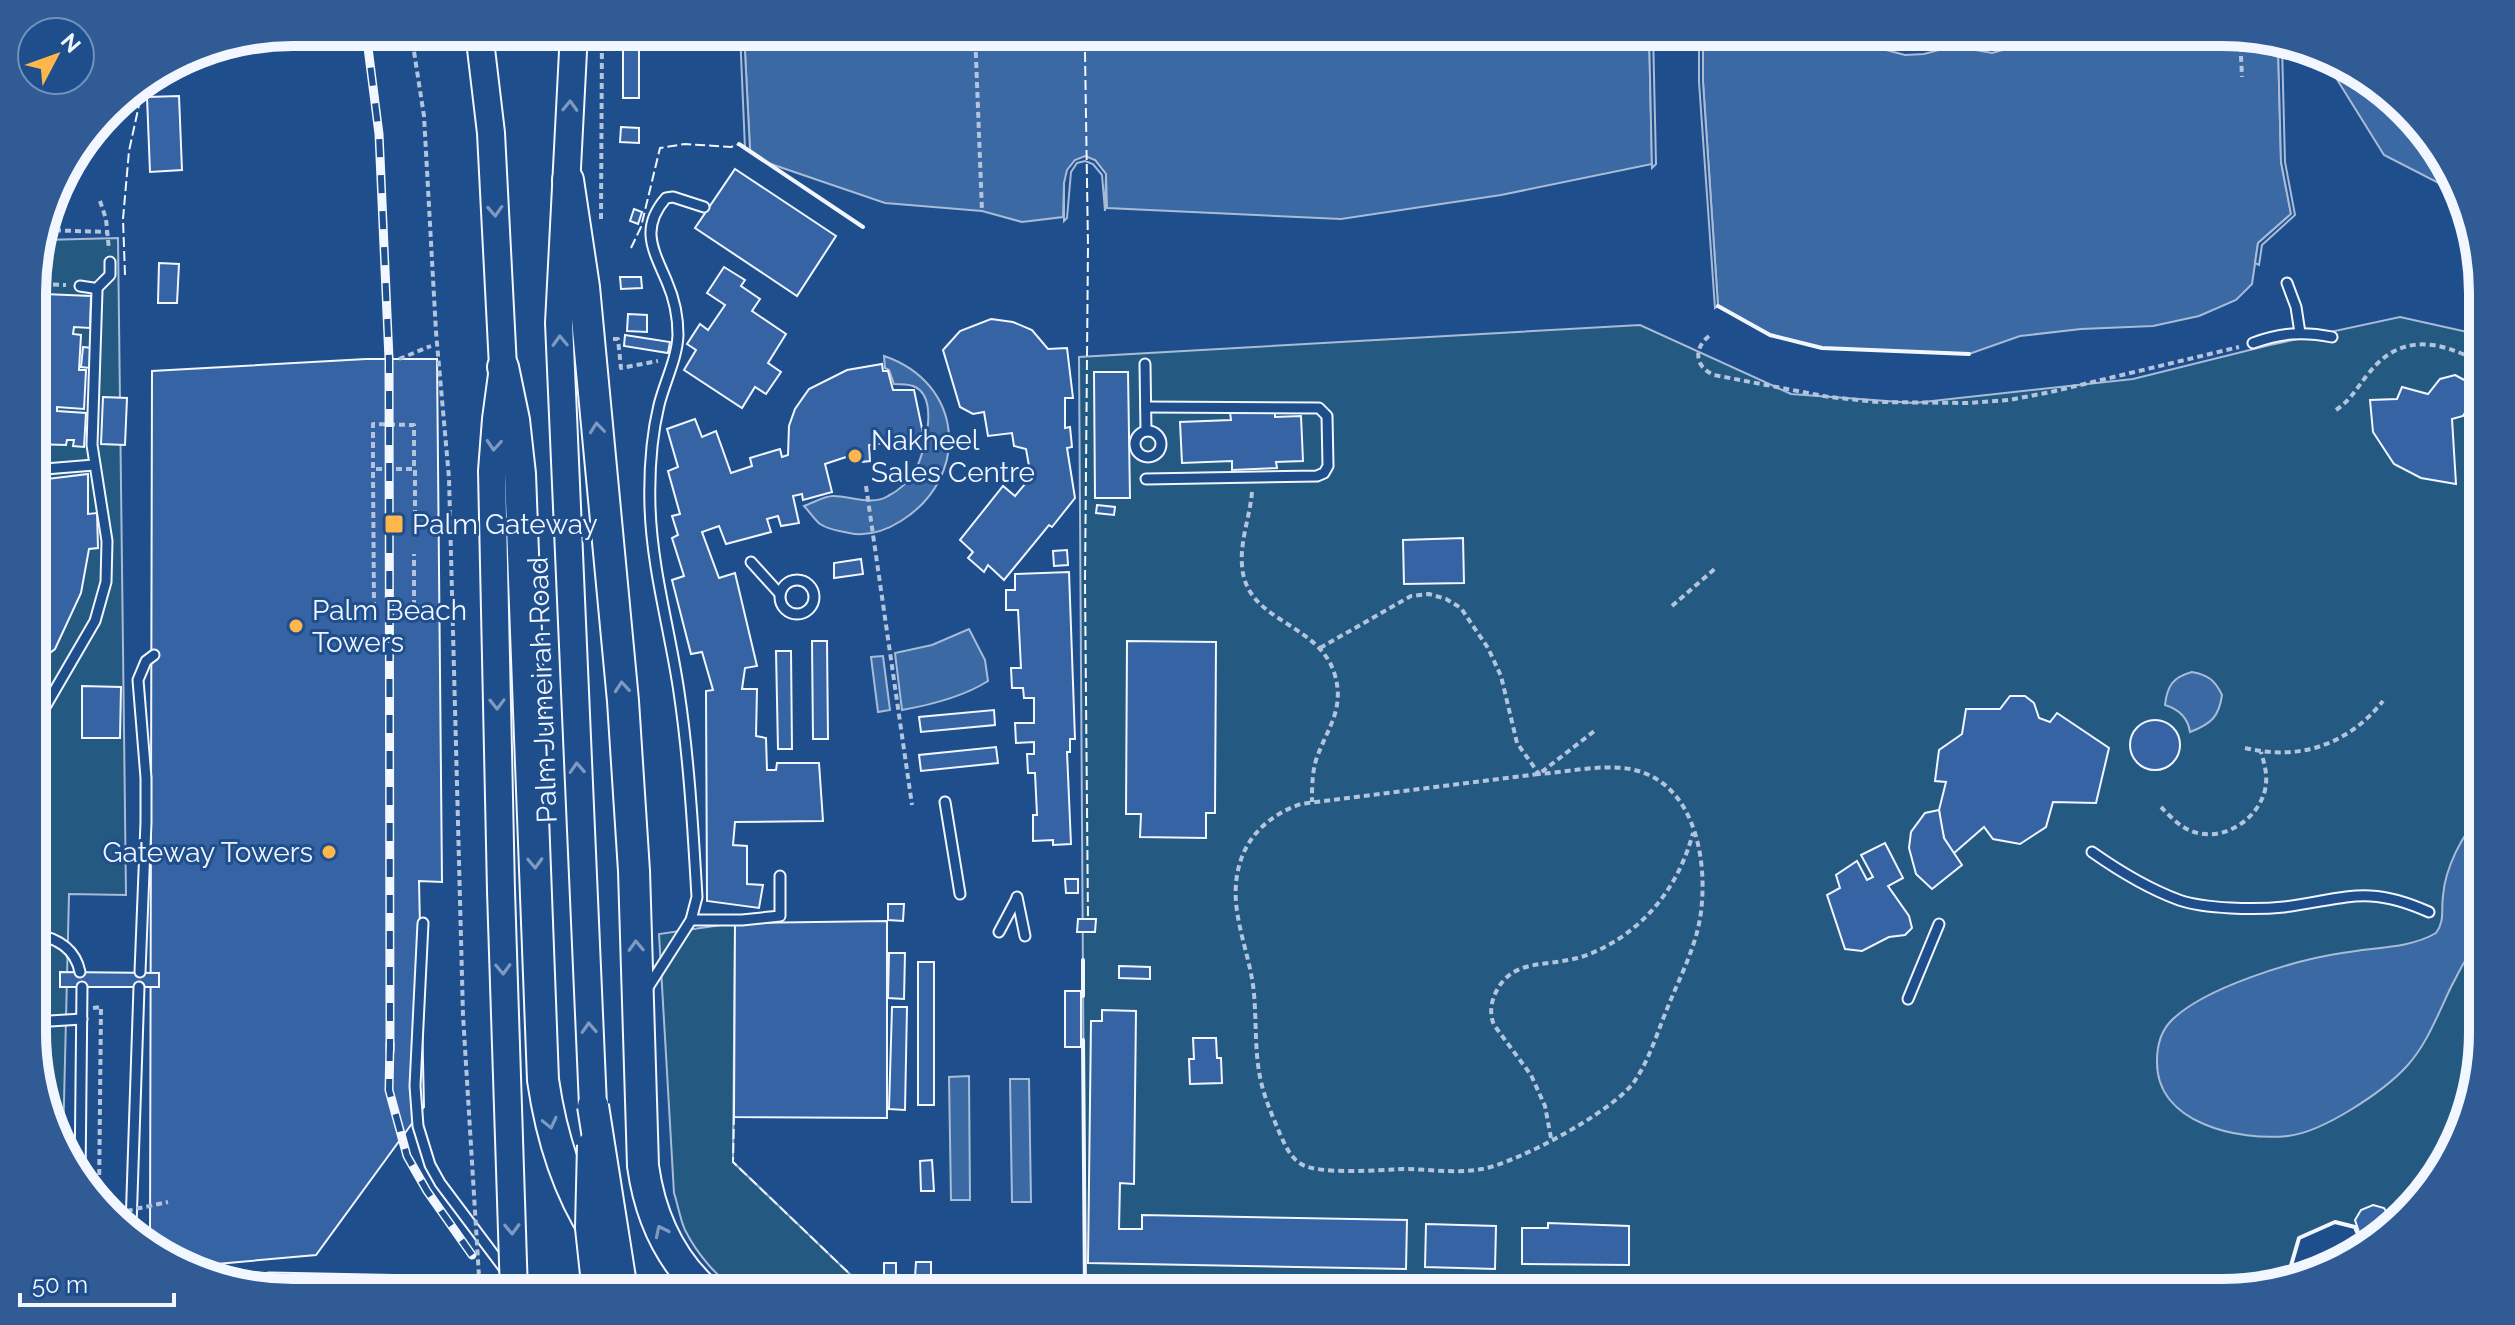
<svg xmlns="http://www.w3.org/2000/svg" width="2515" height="1325" viewBox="0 0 2515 1325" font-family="Raleway,sans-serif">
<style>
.green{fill:#245a82;stroke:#a8bbd7;stroke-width:2}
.water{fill:#3b69a3;stroke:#a8bbd7;stroke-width:2}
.pier{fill:#1f4e8c;stroke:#a8bbd7;stroke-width:2}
.building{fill:#3563a3;stroke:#f2f6ff;stroke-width:2}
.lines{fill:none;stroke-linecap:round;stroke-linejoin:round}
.lane-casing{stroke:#f2f6ff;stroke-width:13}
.secondary-casing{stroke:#f2f6ff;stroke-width:30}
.primary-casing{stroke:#f2f6ff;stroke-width:34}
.path{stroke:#b3c4dc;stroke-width:4;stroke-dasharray:6 4;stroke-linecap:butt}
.lane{stroke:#1f4e8c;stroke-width:9}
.secondary{stroke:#1f4e8c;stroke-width:26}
.primary{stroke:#1f4e8c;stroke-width:30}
.rail-casing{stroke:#f2f6ff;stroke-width:9}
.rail{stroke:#1f4e8c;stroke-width:6;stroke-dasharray:18;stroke-linecap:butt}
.secondary-bridge-casing{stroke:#f2f6ff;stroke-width:30;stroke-linecap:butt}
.primary-bridge-casing{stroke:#f2f6ff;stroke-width:34;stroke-linecap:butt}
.path-bridge{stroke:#b3c4dc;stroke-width:4;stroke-dasharray:6 4;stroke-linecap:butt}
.secondary-bridge{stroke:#1f4e8c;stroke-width:26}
.primary-bridge{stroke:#1f4e8c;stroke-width:30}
.fence{stroke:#f2f6ff;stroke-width:2;stroke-dasharray:10 4;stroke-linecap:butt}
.wall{stroke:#f2f6ff;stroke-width:4}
.oneway{stroke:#7e9ac0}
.poi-dot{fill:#ffb74d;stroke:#1f4e8c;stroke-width:3}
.labels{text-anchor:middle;stroke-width:6;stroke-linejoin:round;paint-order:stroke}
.poi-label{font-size:28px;fill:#f2f6ff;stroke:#1f4e8c;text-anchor:start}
.street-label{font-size:28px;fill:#f2f6ff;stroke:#1f4e8c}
.rim{fill:none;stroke:#f2f6ff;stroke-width:10}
</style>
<rect width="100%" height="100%" fill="#1f4e8c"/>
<g class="green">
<path d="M118,238L126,895L69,894L63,1143L34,1067L33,407L48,400L44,240Z"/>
<path d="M2400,317L2481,335L2483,1033L2456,1148L2373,1243L2361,1238L2355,1227L2335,1222L2299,1238L2288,1276L2239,1292H1085L1079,357L1640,325L1791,394L1914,403L2133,379L2270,345Z"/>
<path d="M735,923L733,1162L856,1280L970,1286L969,1293H741C718,1279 697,1254 685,1230C680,1219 678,1205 674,1193L659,934Z"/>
</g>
<g class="water">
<path d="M744,32H1649L1652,164L1501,195L1341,219L1107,208L1106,174L1095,160H1075L1064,183L1063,217L1022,222L982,211L885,203L768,163L750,150Z"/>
<path d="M1703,32H1844L1856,42L1905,55L1924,54L1957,45L1976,50L2006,49L2020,32H2222L2278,45L2281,162L2291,214L2258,243L2252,284L2236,300L2199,316L2153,326L2081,329L2020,336L1969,354L1822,348L1770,335L1718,306L1703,82Z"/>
<path d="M2327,57L2338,59L2439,147L2456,192L2384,155L2328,65Z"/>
<path d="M884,356C964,383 971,477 901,521C885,531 868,537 849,533C839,531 829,530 820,524C814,519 809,511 804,506C813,503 824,496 833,496C851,496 872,506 888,496C898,491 910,481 915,471C925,452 940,396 913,386C907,384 900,384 894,384L889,370L885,368Z"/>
<path d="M969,629L985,660L988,681C963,697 930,705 902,710L895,653L932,645Z"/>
<path d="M883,656L890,710L878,712L871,657Z"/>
<path d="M2192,672C2208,675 2215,680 2222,695C2219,717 2211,724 2190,732C2188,718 2178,709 2165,705C2167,686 2173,677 2192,672Z"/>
<path d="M2482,815C2483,846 2483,876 2483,906C2483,915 2485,928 2483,936C2481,944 2470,953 2465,961C2460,969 2456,978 2451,987C2438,1014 2427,1044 2407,1066C2383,1092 2323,1132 2288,1136C2239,1141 2156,1124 2157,1061C2157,1047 2160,1033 2170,1022C2202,988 2295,960 2342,953C2372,947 2409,949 2436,933C2445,921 2441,910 2443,896C2445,869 2462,833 2482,815Z"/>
<path d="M969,1076L970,1200H951L949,1077Z"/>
<path d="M1010,1079H1029L1031,1202H1012Z"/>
</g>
<g class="pier">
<path d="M740,32H744L750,150L745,148Z"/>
<path d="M1649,32H1653L1656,164L1652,168Z"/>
<path d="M1699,32H1703V82L1718,306L1715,308L1699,82Z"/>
<path d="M2016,32H2020L2019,35L2006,49L1992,53L1976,50L1962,41L1992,48L2004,45Z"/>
<path d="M2278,45L2282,46L2285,162L2295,215L2262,245L2259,265L2255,263L2258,243L2291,214L2281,162Z"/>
<path d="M1085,156L1095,160L1106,174L1105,211L1102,175L1093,164L1085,161L1077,163L1071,172L1067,218L1064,221V183L1067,170L1075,160Z"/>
</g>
<g class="building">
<rect x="628" y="32" width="22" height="11"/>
<path d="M623,47L639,48V98H623Z"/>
<path d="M179,96L182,170L150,172L147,97Z"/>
<path d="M621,127L639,128V143L620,142Z"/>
<path d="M735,169L836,236L797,296L695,228Z"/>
<path d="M634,209L642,212L638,224L630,221Z"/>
<path d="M159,263L179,264L177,303H158Z"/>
<path d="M724,267L745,280L741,286L760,299L752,311L786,334L768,363L781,372L766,394L755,387L742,408L684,370L696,350L687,344L700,324L708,330L725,305L707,293Z"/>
<path d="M620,277H641L642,288L621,289Z"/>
<path d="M44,294L91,296L90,328L74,327L73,334L81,335L79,370H86L84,409L57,407V411L86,413L84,447L73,446L74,440H67L66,445L33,444V328H42Z"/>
<path d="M628,314L647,315V332L627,331Z"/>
<path d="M991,319L1013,322L1032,330L1048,349L1067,348L1073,398H1065V428L1070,427L1072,447L1067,448L1075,498L1052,527L1049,525L1004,580L988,565L984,572L968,558L973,552L960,540L1003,486L1015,496L1031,477L1026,449L1014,446L1012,433L988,436L984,412L973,414L960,407L943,350L960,331Z"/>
<path d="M625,335L670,342L668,353L624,346Z"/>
<path d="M83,347L92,348L90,368L81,367Z"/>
<path d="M366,359H437L442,882L419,881L424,1107L316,1255L183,1267L177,1266L150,1243L152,371Z"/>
<path d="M882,364L883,371H888L893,390H914L924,438L869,445L870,461L852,463L849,456L825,464L832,492L803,500L802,494L793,496L799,523L781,526L778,516L767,519L771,532L726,544L719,526L702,532L719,578L735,573L757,666L745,668L742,689H757L756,736L766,738L767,770H776L777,763H819L823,821L735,822L733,845L747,846V884L763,885L759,908L707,901L706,691L713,690L702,652L691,654L672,580L684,576L672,538L678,535L672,516L680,514L668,471L678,467L667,429L695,419L702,437L716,431L731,473L752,466L750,458L780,449L782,457L788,455L789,426L795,409L809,389L847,370Z"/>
<path d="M1094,372H1128L1130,498H1095Z"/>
<path d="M2455,375L2468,382L2474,398L2463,416L2452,419L2456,484L2421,478L2394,464L2373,432L2370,400L2397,399L2402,387L2428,394L2440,379Z"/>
<path d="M103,397L127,398L125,445L101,444Z"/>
<path d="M1275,411V417L1301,416L1303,461L1276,462L1277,468L1232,470V461L1182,463L1180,422L1231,420L1230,412Z"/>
<path d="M88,474V514L97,513L98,548L89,549L81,593L55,649L33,666V587L40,575L48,545L47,527L39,526L36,497H41L39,480Z"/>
<path d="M1097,505L1115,507L1114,515L1096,513Z"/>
<path d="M1463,538L1464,583L1404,584L1403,540Z"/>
<path d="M1067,550L1068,565L1054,566L1053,551Z"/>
<path d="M861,559L863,574L834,578V563Z"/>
<path d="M1069,572L1075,739H1070V752H1067L1071,844L1053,845V840L1033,841V815H1037L1035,773H1028L1027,754H1034V742L1016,743L1015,723H1034V698H1024L1023,688H1012L1011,668H1021L1018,610H1006V590H1015V574Z"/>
<path d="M812,641H827L828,739H813Z"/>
<path d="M1127,641L1216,642L1215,813H1206V838L1140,837L1141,814H1126Z"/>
<path d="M776,651H791L792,749H778Z"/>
<path d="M82,686L121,687L120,738H82Z"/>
<path d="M2010,696H2025L2034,703L2039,718L2050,722L2057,713L2109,748L2096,803L2053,802L2046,827L2020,844L1993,839L1984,827L1953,854L1944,838L1940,821L1939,810L1946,782L1935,781L1939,750L1962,734L1966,709H2000Z"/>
<path d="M994,710L995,725L921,732L919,717Z"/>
<circle cx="2155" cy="745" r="25"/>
<path d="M996,747L998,763L921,771L919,755Z"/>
<path d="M1939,810L1944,838L1962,865L1932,889L1916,874L1909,848L1911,832L1925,813Z"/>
<path d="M1885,843L1903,878L1888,886L1909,916L1912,928L1905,935L1889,937L1862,951L1845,949L1827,895L1840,888L1836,875L1857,861L1867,880L1873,877L1861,855Z"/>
<path d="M1065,879H1078V893H1066Z"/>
<path d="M888,904H904L903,921L888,920Z"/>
<path d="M1078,919H1096L1095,932H1077Z"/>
<path d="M887,921V1118L734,1117L735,923Z"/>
<path d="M889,953H905L904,999L888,998Z"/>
<rect x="918" y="962" width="16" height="143"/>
<path d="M1119,966L1150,967V979L1119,978Z"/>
<path d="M60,972L159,973V987H60Z"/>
<rect x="1065" y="991" width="16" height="56"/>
<path d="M892,1007H907L905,1110L889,1109Z"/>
<path d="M1102,1010L1136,1011L1134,1184L1120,1183L1119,1229H1142V1215L1407,1220L1406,1269L1088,1263L1091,1021H1102Z"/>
<path d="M1193,1038H1216L1217,1058H1221L1222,1083L1190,1084L1189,1059H1194Z"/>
<path d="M932,1160L934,1191H921L920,1161Z"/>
<path d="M2373,1205L2384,1208L2392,1221L2372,1243L2361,1238L2355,1220L2361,1210Z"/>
<path d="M1548,1223L1629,1226V1265L1522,1264V1228H1548Z"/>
<path d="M1426,1224L1496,1226L1495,1269L1425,1267Z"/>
<path d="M916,1262H931V1277H915Z"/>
<path d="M884,1263H896V1276L884,1275Z"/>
</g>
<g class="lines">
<g class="lane-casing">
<g id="lane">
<path d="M2287,283L2296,307L2300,333"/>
<path d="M96,289L110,275V262"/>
<path d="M2253,343C2280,333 2303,331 2332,337"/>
<path d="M1145,364L1146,431"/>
<path d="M1146,407L1319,408L1327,416L1328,466L1324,473L1317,476L1146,479"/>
<circle cx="1148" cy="444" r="13"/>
<path d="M33,470L94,465"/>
<path d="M751,562L780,594"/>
<circle cx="797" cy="597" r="17"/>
<path d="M34,726L95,621L106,582L107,541L92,445L97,291L93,288L80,286"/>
<path d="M945,802L960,894"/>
<path d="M2092,852C2119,871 2149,889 2179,900C2205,909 2256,910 2284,907C2346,899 2367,884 2429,912"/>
<path d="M34,861C47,885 40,905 34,929"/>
<path d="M1017,897L1025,936"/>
<path d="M691,920H742L780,916V876"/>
<path d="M423,923L415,1086L418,1126L430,1165L440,1183L506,1271"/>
<path d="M999,932L1016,900"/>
<path d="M34,934C57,938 75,948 80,972"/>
<path d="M140,972L146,822V778L138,680L146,661L154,655"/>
<path d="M647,989L691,920L697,897C693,829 689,759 679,692C670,630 652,570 650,507C649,473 651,438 659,405C665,381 677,359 678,335C678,316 674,298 667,282C654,251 639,229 666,198L673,197L704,207"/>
<path d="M1908,999L1939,924"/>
<path d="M34,1022L82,1019"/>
<path d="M80,1181L82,987"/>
<path d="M131,1226L139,987"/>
<path d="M245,1282L270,1278L469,1282L498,1285L510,1290"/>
</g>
</g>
<g class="secondary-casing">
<g id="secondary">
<path d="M479,32L491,133L503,367L496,419L492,471L501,891"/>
<path d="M574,32L559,323L593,1106"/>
</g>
</g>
<g class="primary-casing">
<g id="primary">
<path d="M568,180L584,287L623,701L634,871L643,1166C650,1216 669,1259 707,1293"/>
<path d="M503,367L514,420L520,474L543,1080C551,1135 566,1186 596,1233"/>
</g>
</g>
<g class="path">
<path d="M975,32L982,211"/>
<path d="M2240,36L2242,77"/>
<path d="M100,201L106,219L109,250"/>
<path d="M601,219L602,32"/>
<path d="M45,230L107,232"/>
<path d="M33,284L66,285"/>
<path d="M1709,336C1693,349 1695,367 1714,375L1829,397L1878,402L1968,403L2009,400L2051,392L2239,347"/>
<path d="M613,339H618L621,368L658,361"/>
<path d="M399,359L431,346"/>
<path d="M2336,410C2352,399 2357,387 2369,373C2401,332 2441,341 2481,363"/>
<path d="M414,466V425L373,424V469H415V525"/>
<path d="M373,472L374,606"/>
<path d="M866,486L912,805"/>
<path d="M1252,492C1250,516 1240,541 1242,565C1245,622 1316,621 1334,672C1346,709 1327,728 1316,760C1312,774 1312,788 1312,802"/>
<path d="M414,606V554"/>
<path d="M1672,606L1717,567"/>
<path d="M1320,648L1411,596L1429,594L1446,599L1461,608L1471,623L1488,648L1501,676L1517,743L1539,774C1568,772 1602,764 1630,769C1690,780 1706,849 1702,901C1700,939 1683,970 1669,1004C1658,1030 1650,1059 1634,1082C1612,1112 1519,1162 1482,1169C1456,1174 1430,1169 1403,1169C1380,1170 1319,1175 1301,1164C1290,1157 1285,1145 1280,1134C1272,1115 1264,1097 1260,1077C1254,1047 1257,1015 1253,985C1247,944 1228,908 1239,866C1247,835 1271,814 1301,804L1539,774L1597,729"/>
<path d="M2245,748C2299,761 2348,745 2383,701"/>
<path d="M2161,807C2168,814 2176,823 2185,828C2216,846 2257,823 2265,790C2268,777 2265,765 2261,752"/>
<path d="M93,1008L101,1007L99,1197"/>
<path d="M1551,1138L1545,1106L1531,1075L1494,1025C1489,1013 1491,1001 1497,990C1513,960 1544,966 1573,959C1588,956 1604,948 1617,940C1657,914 1681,877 1693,833"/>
<path d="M975,1293L979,1277L1002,1279L1009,1293"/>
</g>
<use href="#lane" class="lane"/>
<use href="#secondary" class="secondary"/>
<use href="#primary" class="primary"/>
<g class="rail-casing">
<g id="rail">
<path d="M366,32L379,134L389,359L390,1051"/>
<path d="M390,1043L389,1090L407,1156L427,1191L472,1255"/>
</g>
</g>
<use href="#rail" class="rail"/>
<g class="secondary-bridge-casing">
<g id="secondary-bridge">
<path d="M501,891L514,1293"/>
<path d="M591,1145L589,1228L596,1293"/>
</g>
</g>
<g class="primary-bridge-casing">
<path id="primary-bridge" d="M593,1106L620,1278L625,1293"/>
</g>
<g class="path-bridge">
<path d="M411,32L424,116L436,332L449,478L463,1015L480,1293"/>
<path d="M117,1213L168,1202"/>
</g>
<use href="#secondary-bridge" class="secondary-bridge"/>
<use href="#primary-bridge" class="primary-bridge"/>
<g class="fence">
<path d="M1085,52L1088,246L1085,582L1088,919"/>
<path d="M631,248L641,227L660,148L685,144L731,147L739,144"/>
<path d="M125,275L123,219L129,151L144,82"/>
<path d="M734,1115L733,1162L856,1280L938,1285"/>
</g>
<g class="wall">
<path d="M739,144L863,227"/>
<path d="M1718,306L1770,335L1822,348L1969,354"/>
<path d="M1083,996V960"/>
<path d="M2288,1276L2299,1238L2335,1222L2355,1227L2357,1232"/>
<path d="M1041,1291L1085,1292L1083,1040"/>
<path d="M1085,1292L1382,1293"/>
</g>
</g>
<defs><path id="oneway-chevron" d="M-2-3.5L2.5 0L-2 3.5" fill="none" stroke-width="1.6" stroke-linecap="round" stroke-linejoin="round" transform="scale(2)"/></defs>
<g class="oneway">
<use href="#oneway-chevron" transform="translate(570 106) rotate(-88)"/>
<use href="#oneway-chevron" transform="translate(495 211) rotate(87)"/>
<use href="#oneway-chevron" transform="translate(560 341) rotate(-92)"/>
<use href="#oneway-chevron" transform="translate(597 428) rotate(-96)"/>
<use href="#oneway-chevron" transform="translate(494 445) rotate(94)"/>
<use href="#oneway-chevron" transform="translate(622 687) rotate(-95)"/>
<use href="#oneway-chevron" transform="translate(497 704) rotate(89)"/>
<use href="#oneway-chevron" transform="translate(577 768) rotate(-93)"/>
<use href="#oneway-chevron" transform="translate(535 863) rotate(88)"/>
<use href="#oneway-chevron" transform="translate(636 946) rotate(-92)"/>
<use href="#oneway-chevron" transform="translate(503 969) rotate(88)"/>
<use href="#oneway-chevron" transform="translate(589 1028) rotate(-93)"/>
<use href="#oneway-chevron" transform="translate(550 1123) rotate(77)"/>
<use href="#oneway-chevron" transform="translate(512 1229) rotate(88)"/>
<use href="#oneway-chevron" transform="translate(661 1231) rotate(-116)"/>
</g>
<g class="poi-dot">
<circle cx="855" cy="456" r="8"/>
<rect x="384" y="514" width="20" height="20" rx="4"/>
<circle cx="296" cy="626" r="8"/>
<circle cx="329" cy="852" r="8"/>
</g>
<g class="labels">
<g class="poi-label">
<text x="871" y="450">Nakheel<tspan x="871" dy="32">Sales Centre</tspan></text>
<text x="412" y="534">Palm Gateway</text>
<text x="312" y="620">Palm Beach<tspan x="312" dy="32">Towers</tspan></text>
<text x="313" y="862" text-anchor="end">Gateway Towers</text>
</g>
<g class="street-label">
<text transform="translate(542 690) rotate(-92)" y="10">Palm Jumeirah Road</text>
</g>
</g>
<path d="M0 0H2515V1325H0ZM293 46H2222A247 247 0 0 1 2469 293V1032A247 247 0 0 1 2222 1279H293A247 247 0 0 1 46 1032V293A247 247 0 0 1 293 46Z" fill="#305b95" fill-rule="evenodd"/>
<path class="rim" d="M293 46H2222A247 247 0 0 1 2469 293V1032A247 247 0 0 1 2222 1279H293A247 247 0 0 1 46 1032V293A247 247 0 0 1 293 46Z"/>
<g transform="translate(56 56) rotate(49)"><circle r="38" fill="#1f4e8c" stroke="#7391ba" stroke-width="2"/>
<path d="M0-6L14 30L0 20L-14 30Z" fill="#ffb74d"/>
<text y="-12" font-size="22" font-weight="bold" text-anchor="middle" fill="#f2f6ff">N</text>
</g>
<path d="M20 1293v12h154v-12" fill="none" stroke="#f2f6ff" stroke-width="4"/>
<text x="32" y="1293" font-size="24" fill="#f2f6ff" stroke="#1f4e8c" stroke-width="6" paint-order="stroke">50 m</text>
</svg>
